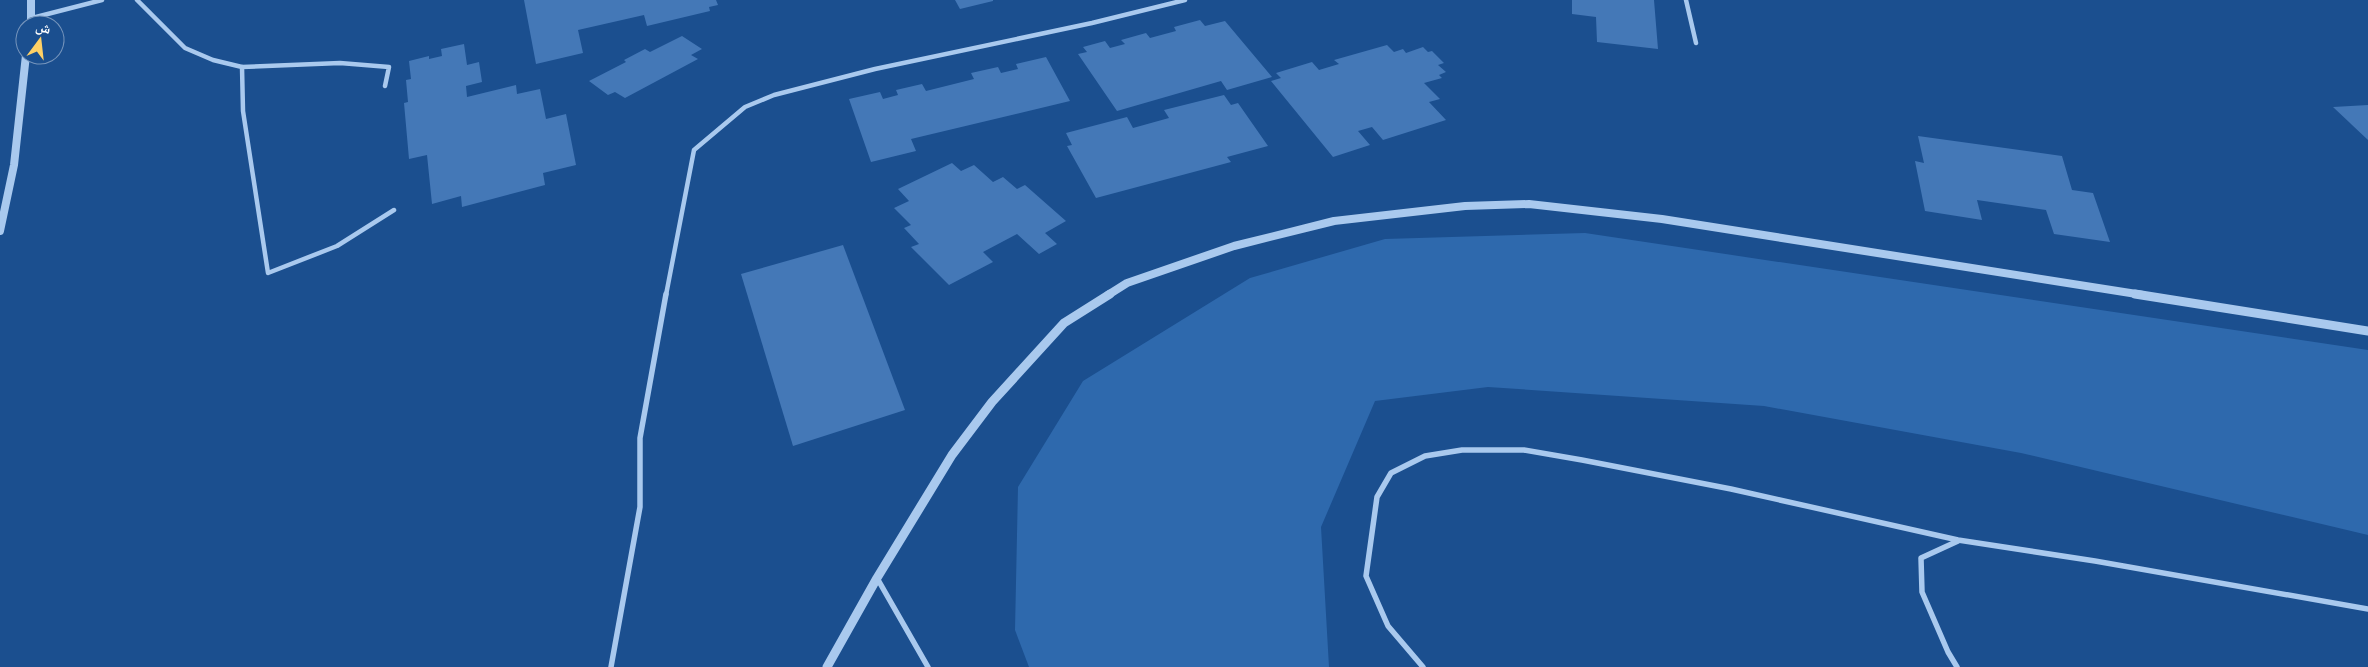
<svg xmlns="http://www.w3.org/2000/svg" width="2368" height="667" viewBox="0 0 2368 667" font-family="'PT Sans Narrow','Noto Naskh Arabic',sans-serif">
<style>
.green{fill:#2e69ad}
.building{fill:#4478b7}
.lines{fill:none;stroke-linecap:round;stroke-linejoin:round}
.minor-far1{stroke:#a9c9ee;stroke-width:4.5}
.minor{stroke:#a9c9ee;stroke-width:5.5}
.tertiary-far1{stroke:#a9c9ee;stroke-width:8}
.tertiary{stroke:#a9c9ee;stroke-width:9}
</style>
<rect width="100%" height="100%" fill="#1b4f8f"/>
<path class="green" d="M1585,233L2368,350V535L2021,453L1764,406L1488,387L1375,401L1321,527L1329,667H1029L1015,630L1018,487L1083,381L1250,278L1385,239Z"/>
<g class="building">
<path d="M524,0H716L718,5L709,7L710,11L647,26L644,15L578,30L583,53L536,64Z"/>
<path d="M955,0H993V1L960,9Z"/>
<path d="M1572,0H1654L1658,49L1597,42L1596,17L1572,14Z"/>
<path d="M1200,20L1205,26L1225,21L1272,77L1227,90L1221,81L1117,111L1078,54L1087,52L1083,47L1105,41L1110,48L1125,44L1121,40L1146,33L1150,38L1176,31L1174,27Z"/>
<path d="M682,36L702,49L691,55L698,59L625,98L615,92L608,95L589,81L626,62L624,60L645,49L650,52Z"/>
<path d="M464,44L467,65L479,62L482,82L466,86L467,97L516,85L517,94L540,89L546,119L566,114L576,165L543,173L545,185L462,207L461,196L432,204L427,155L409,159L404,103L408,102L406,80L411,79L409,61L429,56V59L442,56L441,49Z"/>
<path d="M1387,45L1394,52L1403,49L1406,53L1423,47L1428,52L1432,51L1444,63L1438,65L1446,72L1439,75L1442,78L1424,83L1440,99L1429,102L1446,120L1383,140L1372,127L1358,131L1370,145L1333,157L1271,81L1281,78L1276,73L1312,62L1319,70L1339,64L1334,60Z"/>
<path d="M1046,57L1070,101L911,139L916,151L871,162L849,99L880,92L883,99L898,95L896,90L922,84L926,91L974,79L971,73L998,67L1001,73L1018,69L1016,64Z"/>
<path d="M1224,95L1231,105L1238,103L1268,146L1227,157L1231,162L1096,198L1067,146L1072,145L1066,133L1127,117L1133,128L1169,118L1164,110Z"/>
<path d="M2368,105V140L2333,107Z"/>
<path d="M1918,136L2062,156L2072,190L2093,193L2110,242L2054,234L2046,210L1977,200L1982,220L1925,211L1915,161L1924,163Z"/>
<path d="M952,163L961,171L974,165L993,182L1003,177L1017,189L1025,185L1066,221L1045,233L1057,244L1039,254L1017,234L983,252L993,262L949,285L911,247L919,244L904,228L911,225L894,208L909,201L898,189Z"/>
<path d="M843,245L905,410L793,446L741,274Z"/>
</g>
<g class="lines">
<g class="minor-far1">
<path d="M137,0L185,48L213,60L242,67L243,111L268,273L337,246L394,210"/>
<path d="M1686,0L1696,43"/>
<path d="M32,18L102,0"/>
<path d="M242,67L340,63L389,67L385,86"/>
<path d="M666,295L694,150L745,107L774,95L875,69L1092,23L1185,0"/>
</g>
<g class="minor">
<path d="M877,578L928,667"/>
<path d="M611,667L640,507V438L666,294"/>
<path d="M1423,667L1388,626L1366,576L1377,497L1391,473L1425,456L1462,450H1524L1582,460L1731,489L1958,540L2095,561L2368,609"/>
<path d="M1957,667L1948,652L1922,592L1921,558L1958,541"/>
</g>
<g class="tertiary-far1">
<path d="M31,0V25"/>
<path d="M0,231L14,165L26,55"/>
<path d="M1108,295L1127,283L1234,246L1334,221L1465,206L1529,204L1662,219L2143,295"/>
</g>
<g class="tertiary">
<path d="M2135,294L2368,331"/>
<path d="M827,667L877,578L952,455L992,402L1064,323L1110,294"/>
</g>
</g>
<g transform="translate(40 40) rotate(15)"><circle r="24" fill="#1b4f8f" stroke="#7695bc"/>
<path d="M0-4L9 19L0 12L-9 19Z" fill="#ffd166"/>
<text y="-8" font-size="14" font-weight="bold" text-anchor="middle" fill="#ffffff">ش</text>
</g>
</svg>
